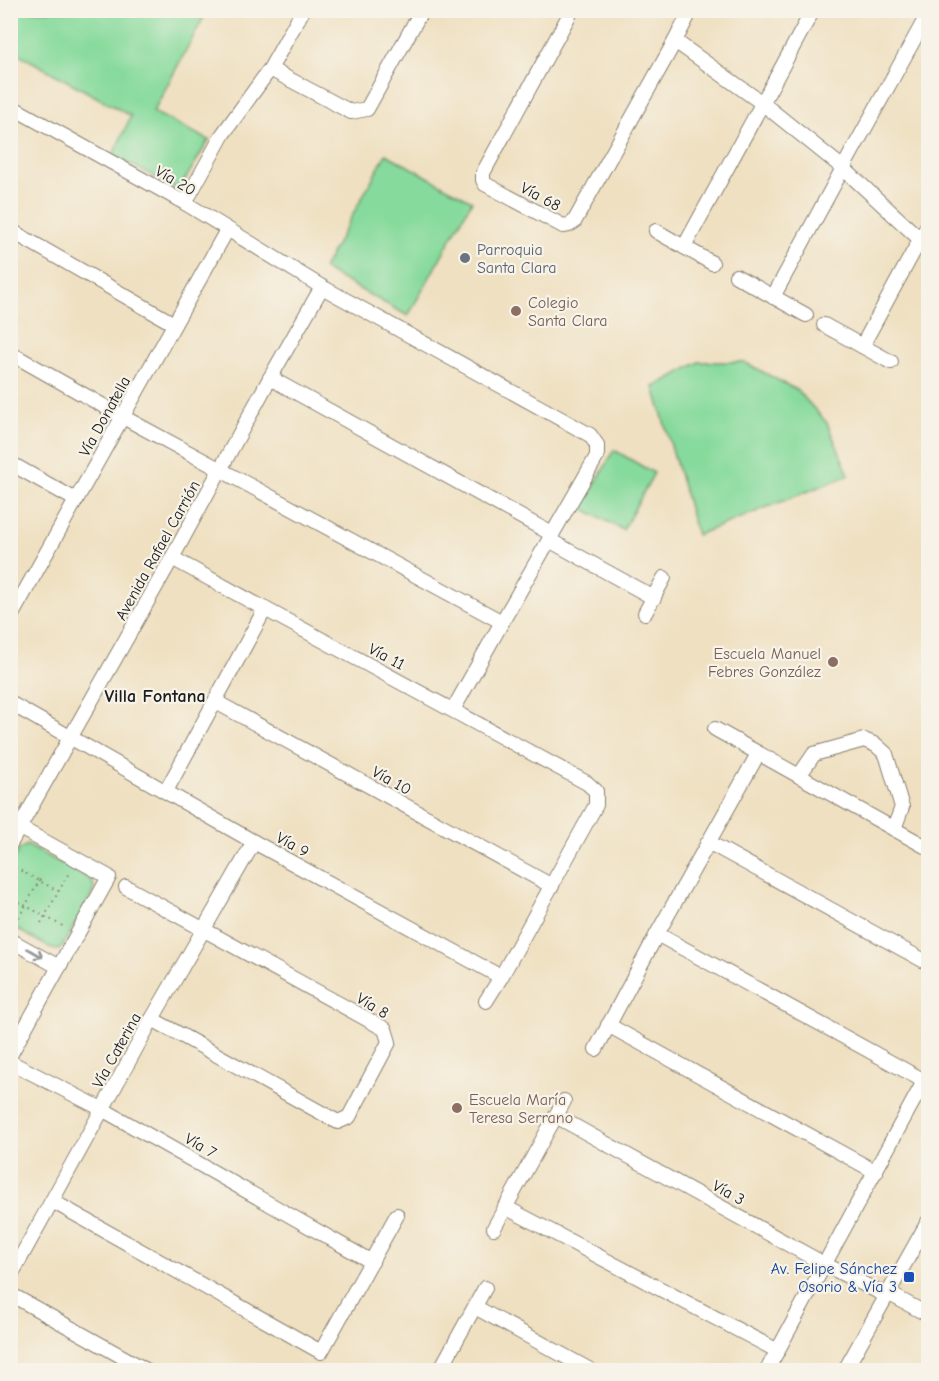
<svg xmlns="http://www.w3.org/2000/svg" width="939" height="1381" viewBox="0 0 939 1381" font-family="'Comic Neue',sans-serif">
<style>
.green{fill:#86da9b;stroke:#517b5c;stroke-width:1.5}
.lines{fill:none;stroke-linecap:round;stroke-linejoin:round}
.minor-casing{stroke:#867e6e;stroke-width:16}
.path{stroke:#867e6e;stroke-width:2;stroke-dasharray:1.5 4.5;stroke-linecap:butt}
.minor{stroke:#fff;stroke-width:14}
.oneway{stroke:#999}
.worship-dot{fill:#6b7280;stroke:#f7f3e8;stroke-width:2}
.education-dot{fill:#8d6e63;stroke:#f7f3e8;stroke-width:2}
.transit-dot{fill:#1a4fb4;stroke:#f7f3e8;stroke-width:2}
.labels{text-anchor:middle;stroke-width:4.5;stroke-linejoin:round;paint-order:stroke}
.street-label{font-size:16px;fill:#1c1c1c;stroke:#f7f3e8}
.worship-label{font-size:16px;fill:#5b616d;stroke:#f7f3e8;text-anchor:start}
.education-label{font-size:16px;fill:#785e54;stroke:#f7f3e8;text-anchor:start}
.transit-label{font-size:16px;fill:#164399;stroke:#f7f3e8;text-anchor:end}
.neighbourhood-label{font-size:18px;font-weight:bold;fill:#1c1c1c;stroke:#f7f3e8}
</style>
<rect width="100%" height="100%" fill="#f7f3e8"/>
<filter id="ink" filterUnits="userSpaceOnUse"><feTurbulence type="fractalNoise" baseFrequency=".0167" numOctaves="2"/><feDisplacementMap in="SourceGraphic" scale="12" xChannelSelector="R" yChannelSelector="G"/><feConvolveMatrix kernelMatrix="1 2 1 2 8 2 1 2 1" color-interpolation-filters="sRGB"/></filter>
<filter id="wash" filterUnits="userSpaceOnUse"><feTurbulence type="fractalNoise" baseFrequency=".008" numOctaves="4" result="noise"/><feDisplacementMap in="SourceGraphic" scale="24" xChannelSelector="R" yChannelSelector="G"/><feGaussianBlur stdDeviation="1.35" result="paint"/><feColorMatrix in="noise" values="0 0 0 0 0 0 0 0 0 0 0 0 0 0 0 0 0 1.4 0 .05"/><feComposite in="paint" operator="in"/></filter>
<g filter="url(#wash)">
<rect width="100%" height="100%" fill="#efe0c1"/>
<g class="green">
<path d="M10,11H207L153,112L209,140L179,190L113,155L131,116L11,50Z"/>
<path d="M386,154L472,201L408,316L323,269Z"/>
<path d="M699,362H744L797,390L827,423L849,475L697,535L654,387Z"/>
<path d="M614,450L654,473L623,530L582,508Z"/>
<path d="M27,845L90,879L94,886L93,892L62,947L58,950L52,949L11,926V865L19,849Z"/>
</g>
</g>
<g filter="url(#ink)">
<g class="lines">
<g class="minor-casing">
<g id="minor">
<path d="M572,10L483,173V180L485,184L563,226L569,225L574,222L675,41L691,10"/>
<path d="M675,41L762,103L843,168L921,240L928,245"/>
<path d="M270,69L351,112L367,109L422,10"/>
<path d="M10,106L185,203L322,287L590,435L597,445V456L502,622L453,710"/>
<path d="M185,203L223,134L270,69L303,10"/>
<path d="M10,230L174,324"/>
<path d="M656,231L712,263"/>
<path d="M684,247L813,10"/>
<path d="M736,276L806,315"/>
<path d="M773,297L843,168L928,14"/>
<path d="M824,325L891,362"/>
<path d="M862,346L928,225"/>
<path d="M10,353L123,417L502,622"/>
<path d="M270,378L552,534"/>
<path d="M10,463L76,500"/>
<path d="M549,540L654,598"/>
<path d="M172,558L265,609L587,783L596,791V805L501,977L486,1001"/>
<path d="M645,613L664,578"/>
<path d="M10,618L227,230"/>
<path d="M216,702L552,886"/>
<path d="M10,703L254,842L501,977"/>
<path d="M715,729L928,848"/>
<path d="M799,776L814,754L864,740L876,745L886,754L902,807L894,829"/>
<path d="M166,791L265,609"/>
<path d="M708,842L928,963"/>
<path d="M10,844L172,558L270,378L322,287"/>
<path d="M126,887L385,1029L389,1042L349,1117L338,1122L152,1019"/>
<path d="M657,934L928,1083"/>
<path d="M10,940L59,967"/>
<path d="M608,1025L876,1172"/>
<path d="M596,1049L657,934L758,754"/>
<path d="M10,1055L109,877L20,828"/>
<path d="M10,1062L102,1109L372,1262"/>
<path d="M556,1116L824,1264L887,1296"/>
<path d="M52,1201L321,1352L397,1215"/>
<path d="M505,1207L778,1351"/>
<path d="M494,1228L564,1101"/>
<path d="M10,1277L152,1019L254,842"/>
<path d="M888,1293L921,1311"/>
<path d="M10,1294L146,1370"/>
<path d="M475,1307L590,1370"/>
<path d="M440,1370L485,1288"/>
<path d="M767,1370L928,1074"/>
<path d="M845,1370L928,1222"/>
</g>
</g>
<g class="path">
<path d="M10,865L58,891"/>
<path d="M19,902L66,928"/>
<path d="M41,923L70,871"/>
<path d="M13,928L42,876"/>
</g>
<use href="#minor" class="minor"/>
</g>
<defs><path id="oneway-shaft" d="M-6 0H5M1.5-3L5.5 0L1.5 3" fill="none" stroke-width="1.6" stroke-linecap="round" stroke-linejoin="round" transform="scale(1.5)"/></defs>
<use class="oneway" href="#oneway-shaft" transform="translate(35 953) rotate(30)"/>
</g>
<circle class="worship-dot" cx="465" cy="258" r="6"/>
<g class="education-dot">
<circle cx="516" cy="311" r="6"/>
<circle cx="833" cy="662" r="6"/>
<circle cx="457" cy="1108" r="6"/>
</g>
<rect class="transit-dot" x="903" y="1271" width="12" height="12" rx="3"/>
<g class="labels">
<g class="street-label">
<text transform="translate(176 180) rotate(30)" y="6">Vía 20</text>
<text transform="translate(541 196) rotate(28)" y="6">Vía 68</text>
<text transform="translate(104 416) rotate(-61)" y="6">Vía Donatella</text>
<text transform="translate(157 550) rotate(-61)" y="6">Avenida Rafael Carrión</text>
<text transform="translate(387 656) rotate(28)" y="6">Vía 11</text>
<text transform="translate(392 780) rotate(29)" y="6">Vía 10</text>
<text transform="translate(293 844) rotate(29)" y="6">Vía 9</text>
<text transform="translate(373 1005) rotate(31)" y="6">Vía 8</text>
<text transform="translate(116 1050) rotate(-61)" y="6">Vía Caterina</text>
<text transform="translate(201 1145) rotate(30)" y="6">Vía 7</text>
<text transform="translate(729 1192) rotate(29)" y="6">Vía 3</text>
</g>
<g class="worship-label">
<text x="477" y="255">Parroquia<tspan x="477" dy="18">Santa Clara</tspan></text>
</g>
<g class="education-label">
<text x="528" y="308">Colegio<tspan x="528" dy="18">Santa Clara</tspan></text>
<text x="821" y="659" text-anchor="end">Escuela Manuel<tspan x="821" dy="18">Febres González</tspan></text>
<text x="469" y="1105">Escuela María<tspan x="469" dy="18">Teresa Serrano</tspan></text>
</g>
<g class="transit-label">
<text x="897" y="1274">Av. Felipe Sánchez<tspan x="897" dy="18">Osorio &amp; Vía 3</tspan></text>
</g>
<g class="neighbourhood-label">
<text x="155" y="702">Villa Fontana</text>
</g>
</g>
<rect width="939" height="1381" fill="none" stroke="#f7f3e8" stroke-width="36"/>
</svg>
